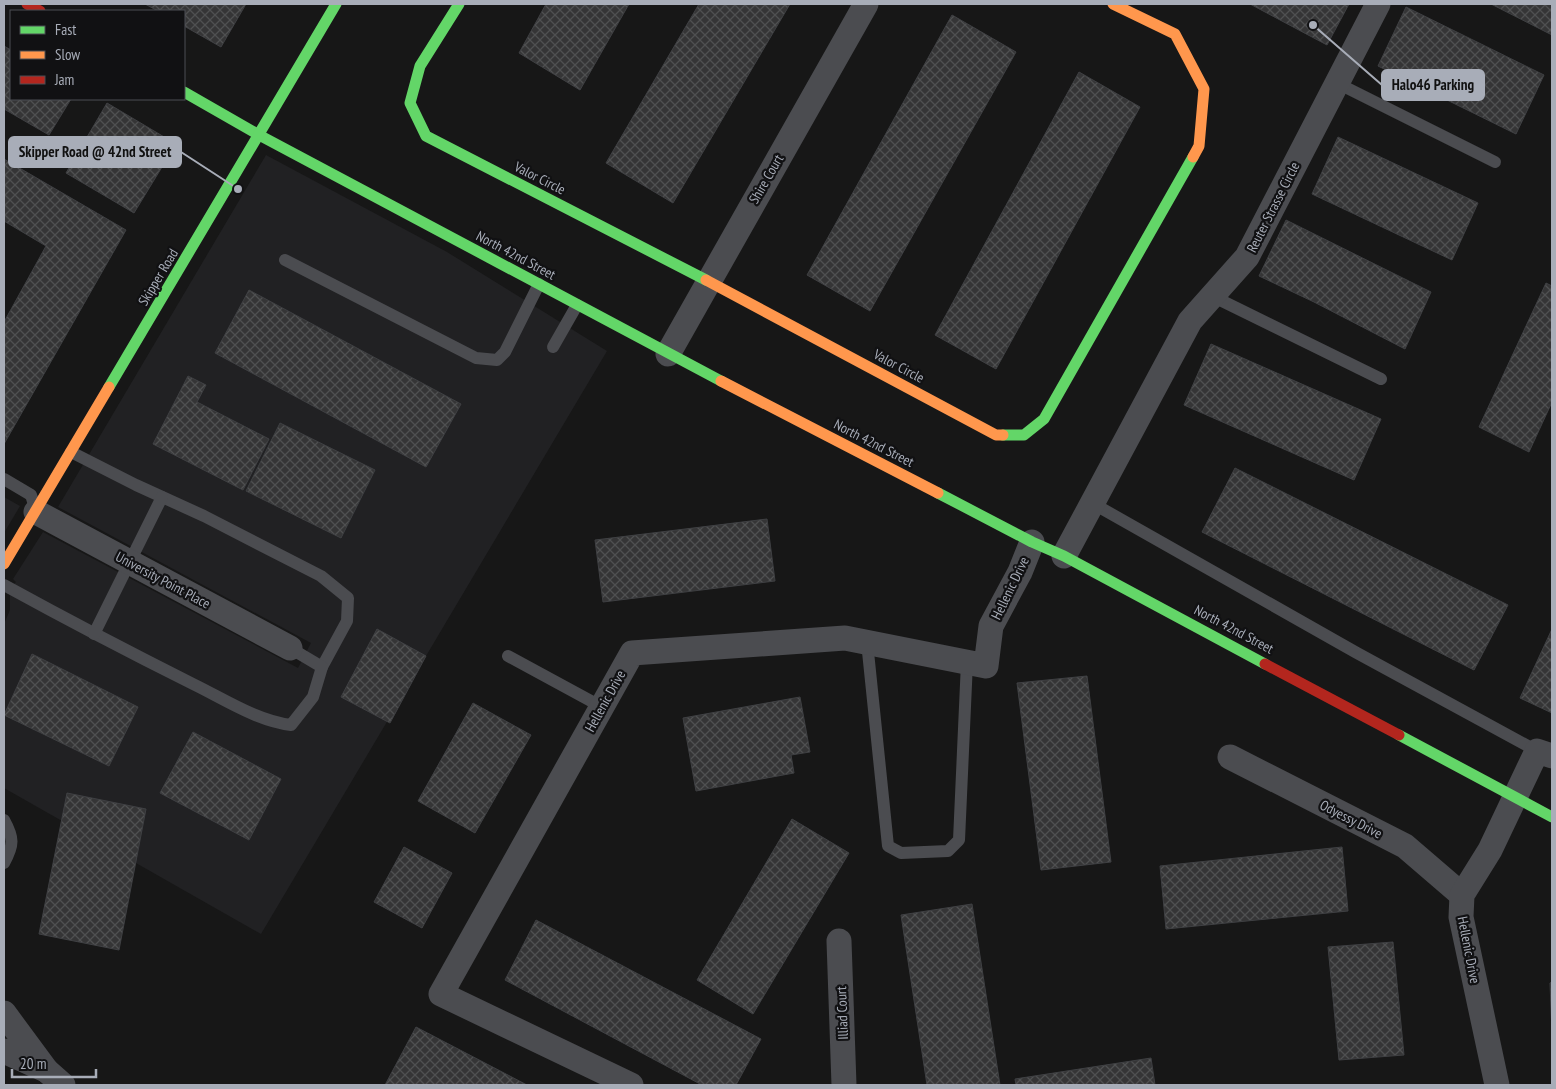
<svg xmlns="http://www.w3.org/2000/svg" width="1556" height="1089" viewBox="0 0 1556 1089" font-family="'PT Sans Narrow',sans-serif">
<style>
.built{fill:#212123}
.building{fill:url(#building-cross-hatch);stroke:#3f4043}
.lines{fill:none;stroke-linecap:round;stroke-linejoin:round}
.lane{stroke:#4b4c50;stroke-width:12}
.street{stroke:#4b4c50;stroke-width:25}
.fast{stroke:#63d668;stroke-width:11}
.slow{stroke:#ff974d;stroke-width:11}
.jam{stroke:#b3261e;stroke-width:11}
.labels{text-anchor:middle;stroke-width:4.5;stroke-linejoin:round;paint-order:stroke}
.street-label{font-size:14px;fill:#a8adb8;stroke:#111113}
.leader{fill:none;stroke:#a8adb8;stroke-width:2}
.callout-dot{fill:#a8adb8;stroke:#111113;stroke-width:2}
.callout{fill:#a8adb8;stroke:#a8adb8;stroke-width:2}
.callout-label{font-size:15px;text-anchor:middle;font-weight:bold;fill:#111}
</style>
<defs>
<pattern id="building-cross-hatch" width="8" height="8" patternUnits="userSpaceOnUse" patternTransform="scale(1.25)"><rect width="8" height="8" fill="#353536"/><path d="M0 0l8 8M0 8l8-8" fill="none" stroke="#4f5051"/></pattern>
</defs>
<rect width="100%" height="100%" fill="#171717"/>
<g class="built">
<path d="M266,155L447,252L607,351L261,934L4,788V624L10,610V588L16,582L13,579L43,532L298,668L311,643L58,507Z"/>
<path d="M4,497L20,506L4,533Z"/>
</g>
<g class="building">
<path d="M145,4H246L221,47L184,26V11H158Z"/>
<path d="M546,4H629L580,90L519,53Z"/>
<path d="M699,4H790L673,203L606,163Z"/>
<path d="M1250,4H1349L1327,45Z"/>
<path d="M1491,4H1552V35Z"/>
<path d="M1406,7L1544,75L1516,134L1378,66Z"/>
<path d="M952,15L1016,52L870,311L807,275Z"/>
<path d="M4,46L11,50V99H71L49,135L4,109Z"/>
<path d="M1079,72L1140,107L996,369L935,335Z"/>
<path d="M107,103L176,144L134,213L66,173Z"/>
<path d="M1338,137L1478,203L1452,260L1312,194Z"/>
<path d="M4,159L126,230L4,444V322L46,246L4,221Z"/>
<path d="M1286,220L1431,292L1405,349L1314,302L1259,276Z"/>
<path d="M1546,283L1552,286V402L1529,452L1479,427Z"/>
<path d="M249,290L461,404L426,467L215,353Z"/>
<path d="M1211,344L1381,419L1354,480L1184,405Z"/>
<path d="M188,376L206,385L197,402L269,439L243,490L153,444Z"/>
<path d="M280,423L375,470L341,538L246,491Z"/>
<path d="M1235,468L1508,605L1474,670L1202,532Z"/>
<path d="M767,519L775,581L603,602L595,540Z"/>
<path d="M377,629L426,656L390,723L341,697Z"/>
<path d="M1552,629V713L1520,698Z"/>
<path d="M32,654L138,707L109,766L4,715Z"/>
<path d="M1087,676L1111,862L1041,870L1017,683Z"/>
<path d="M800,697L810,752L791,755L794,773L696,791L683,718Z"/>
<path d="M473,703L531,735L475,833L418,801Z"/>
<path d="M193,732L281,779L249,840L160,793Z"/>
<path d="M67,793L146,809L119,950L39,934Z"/>
<path d="M792,819L849,853L753,1014L697,980Z"/>
<path d="M404,847L452,873L422,928L374,902Z"/>
<path d="M1342,847L1348,911L1166,929L1160,866Z"/>
<path d="M972,904L1000,1085H927L901,915Z"/>
<path d="M536,920L761,1039L736,1085H702L505,980Z"/>
<path d="M1393,942L1404,1055L1339,1060L1328,947Z"/>
<path d="M1552,982V1033L1550,983Z"/>
<path d="M416,1027L527,1085H385Z"/>
<path d="M1151,1058L1155,1085H1016L1015,1079Z"/>
</g>
<g class="lines">
<g class="lane">
<path d="M1337,83L1495,162"/>
<path d="M285,260L476,358L497,360L505,352L539,284"/>
<path d="M1212,296L1381,379"/>
<path d="M553,347L577,305"/>
<path d="M71,452L136,485L204,516L321,576L348,598L347,621L322,667"/>
<path d="M4,479L31,495L35,508"/>
<path d="M1092,503L1357,653L1537,751"/>
<path d="M4,585C66,619 129,652 193,684C224,699 257,721 291,725L313,697L322,667L290,648"/>
<path d="M94,634L162,497"/>
<path d="M867,642L888,846L901,853L948,851L959,840L967,662"/>
<path d="M508,656L602,707"/>
<path d="M4,820C14,838 14,845 4,863"/>
</g>
<g class="street">
<path d="M668,354L866,4"/>
<path d="M36,512L290,648"/>
<path d="M1064,556L1190,321L1247,257L1378,4"/>
<path d="M1230,757L1405,846L1462,895"/>
<path d="M839,941L844,1085"/>
<path d="M4,1013L46,1070L4,1051"/>
<path d="M46,1070L63,1085"/>
<path d="M631,1085L441,994L632,653L845,638L986,666L991,626L1020,572L1032,542"/>
<path d="M1497,1085L1461,917L1462,895L1490,850L1537,751L1552,756"/>
</g>
<g class="fast">
<path d="M459,4L420,66L410,103L426,136L706,280"/>
<path d="M184,92L259,135L721,381"/>
<path d="M109,387L336,4"/>
<path d="M1003,435H1024L1044,419L1193,157"/>
<path d="M938,493L1032,542L1064,556L1265,664"/>
<path d="M1399,735L1552,817"/>
</g>
<g class="slow">
<path d="M1113,4L1175,34L1204,89L1199,146L1193,157"/>
<path d="M706,280L996,435H1003"/>
<path d="M721,381L938,493"/>
<path d="M4,564L109,387"/>
</g>
<g class="jam">
<path d="M27,4L40,11"/>
<path d="M1265,664L1399,735"/>
</g>
</g>
<g class="labels">
<g class="street-label">
<text transform="translate(540 178) rotate(27)" y="5">Valor Circle</text>
<text transform="translate(766 179) rotate(-60)" y="5">Shire Court</text>
<text transform="translate(1273 207) rotate(-63)" y="5">Reuter Strasse Circle</text>
<text transform="translate(516 255) rotate(28)" y="5">North 42nd Street</text>
<text transform="translate(158 277) rotate(-59)" y="5">Skipper Road</text>
<text transform="translate(899 366) rotate(28)" y="5">Valor Circle</text>
<text transform="translate(874 443) rotate(27)" y="5">North 42nd Street</text>
<text transform="translate(163 580) rotate(28)" y="5">University Point Place</text>
<text transform="translate(1010 588) rotate(-64)" y="5">Hellenic Drive</text>
<text transform="translate(1234 629) rotate(28)" y="5">North 42nd Street</text>
<text transform="translate(605 701) rotate(-61)" y="5">Hellenic Drive</text>
<text transform="translate(1351 819) rotate(27)" y="5">Odyessy Drive</text>
<text transform="translate(1469 950) rotate(79)" y="5">Hellenic Drive</text>
<text transform="translate(842 1013) rotate(-92)" y="5">Illiad Court</text>
</g>
</g>
<path class="leader" d="M1313 25L1382 85M238 189L181 152"/>
<g class="callout-dot">
<circle cx="1313" cy="25" r="5"/>
<circle cx="238" cy="189" r="5"/>
</g>
<g class="callout">
<rect x="1382" y="70" width="102" height="30" rx="5"/>
<rect x="9" y="137" width="172" height="30" rx="5"/>
</g>
<g class="callout-label">
<text x="1433" y="90">Halo46 Parking</text>
<text x="95" y="157">Skipper Road @ 42nd Street</text>
</g>
<rect width="1556" height="1089" fill="none" stroke="#a8adb8" stroke-width="10"/>
<rect x="10" y="10" width="175" height="90" fill="#111113" stroke="#4d4f55"/>
<rect x="20" y="26" width="25" height="8" fill="#63d668" stroke="#4d4f55"/>
<text x="55" y="35" font-size="15" fill="#a8adb8">Fast</text>
<rect x="20" y="51" width="25" height="8" fill="#ff974d" stroke="#4d4f55"/>
<text x="55" y="60" font-size="15" fill="#a8adb8">Slow</text>
<rect x="20" y="76" width="25" height="8" fill="#b3261e" stroke="#4d4f55"/>
<text x="55" y="85" font-size="15" fill="#a8adb8">Jam</text>
<path d="M12 1069v8h84v-8" fill="none" stroke="#a8adb8" stroke-width="2.5"/>
<text x="20" y="1069" font-size="15" fill="#a8adb8" stroke="#111113" stroke-width="4" paint-order="stroke">20 m</text>
</svg>
